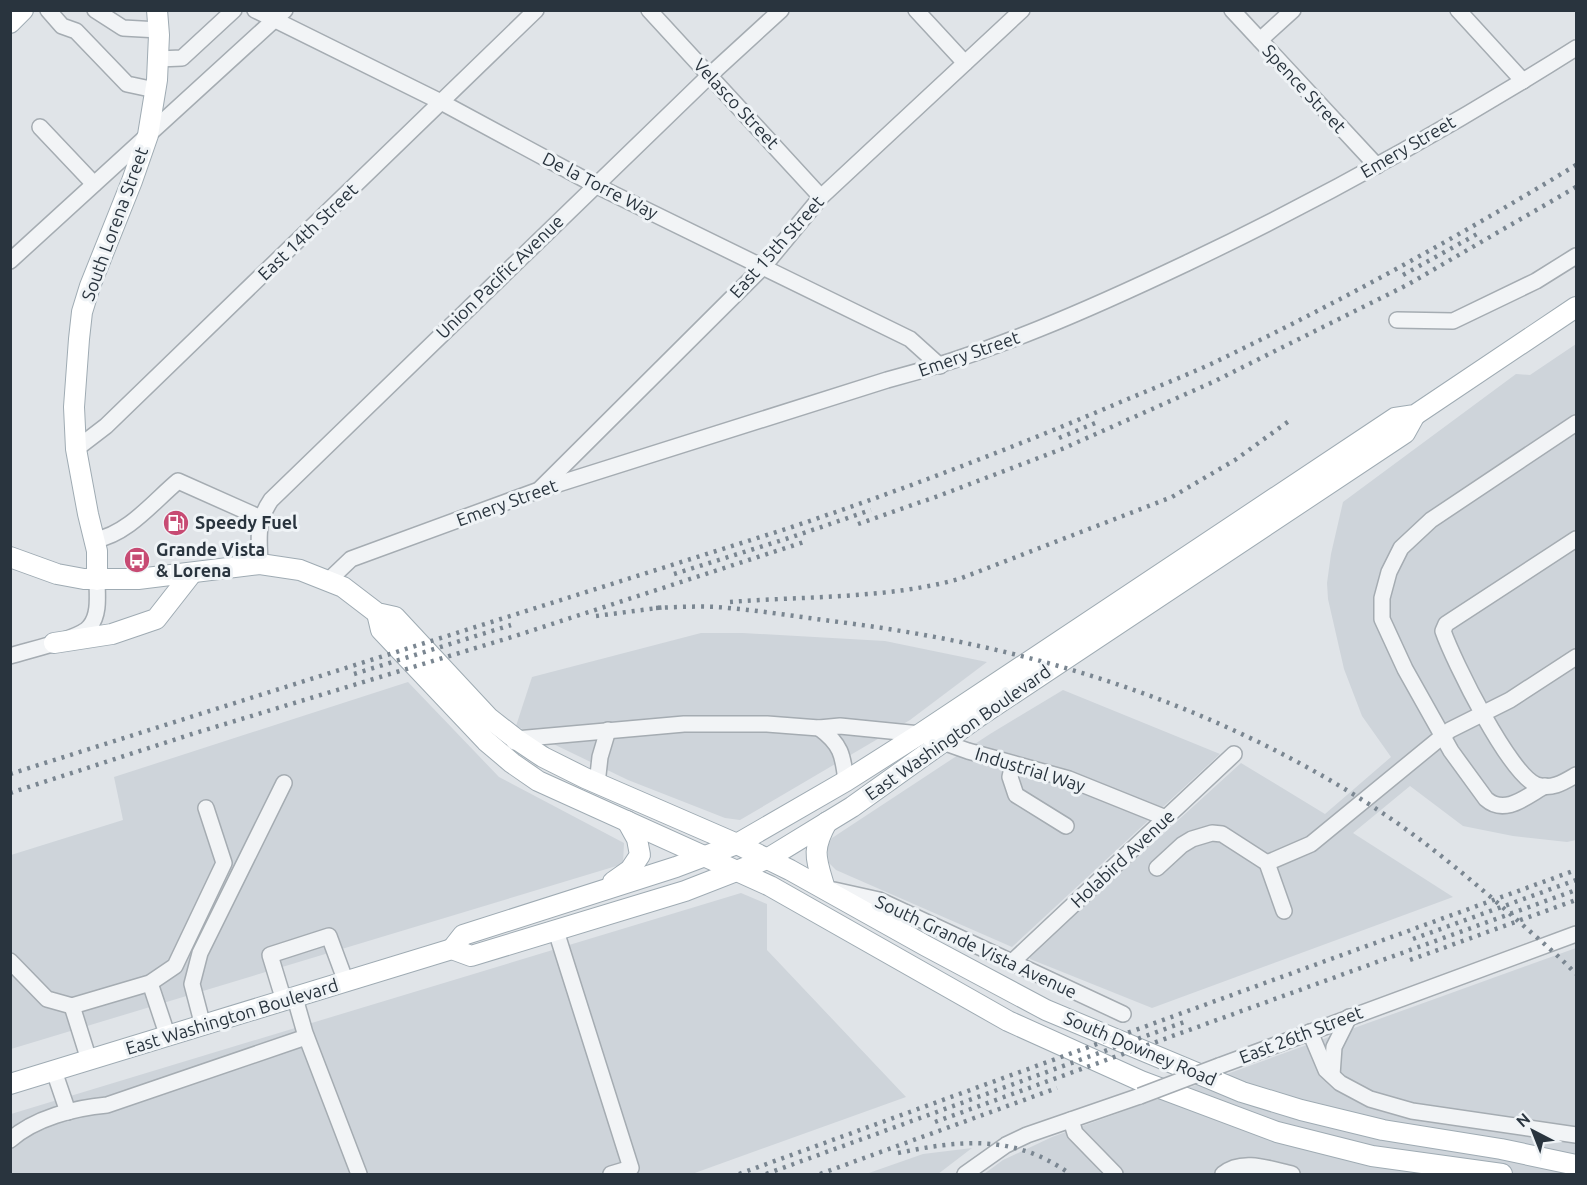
<svg xmlns="http://www.w3.org/2000/svg" width="1587" height="1185" viewBox="0 0 1587 1185" font-family="Ubuntu,sans-serif">
<style>
.built{fill:#ced4da}
.lines{fill:none;stroke-linecap:round;stroke-linejoin:round}
.minor-casing{stroke:#a5acb2;stroke-width:18}
.major-casing{stroke:#9fabb3;stroke-width:22}
.minor{stroke:#f2f4f6;stroke-width:15}
.major{stroke:#fff;stroke-width:20}
.rail{stroke:#7a8691;stroke-width:4.5;stroke-dasharray:3 6;stroke-linecap:butt}
.minor-bridge-casing{stroke:#a5acb2;stroke-width:18;stroke-linecap:butt}
.minor-bridge{stroke:#f2f4f6;stroke-width:15}
.labels{text-anchor:middle;stroke-width:6;stroke-linejoin:round;paint-order:stroke}
.street-label{font-size:18px;fill:#29343e;stroke:#eff3f6}
.poi-label{font-size:18px;font-weight:bold;fill:#29343e;stroke:#eff3f6;text-anchor:start}
</style>
<rect width="100%" height="100%" fill="#e0e4e8"/>
<g class="built">
<path d="M1576,344V840L1567,842L1513,836L1463,826L1410,786L1353,833L1453,897L1152,1008L1030,959V955L1241,763L1325,814L1391,757L1362,716L1344,669L1328,599L1327,583L1331,554L1343,502L1516,374L1530,375Z"/>
<path d="M701,633H743L885,641L987,662L910,720L740,820L725,818L628,780L516,726L532,677Z"/>
<path d="M408,682L499,777L624,843L623,864L11,1049V855L123,820L114,777Z"/>
<path d="M1063,690L1220,754L1012,947L836,870L829,863L827,847L832,838L990,734Z"/>
<path d="M741,893L767,904V950L906,1097L692,1174H11V1114Z"/>
<path d="M1576,948V1174H984L1003,1160L1052,1137Z"/>
<path d="M972,1148L938,1174H866L923,1154Z"/>
</g>
<g class="lines">
<g class="minor-casing">
<g id="minor">
<path d="M48,10L62,26L76,31L127,84L155,90"/>
<path d="M95,10L123,28L159,30"/>
<path d="M255,10L441,102L595,185L910,339L940,366"/>
<path d="M649,10L821,197"/>
<path d="M916,10L965,63"/>
<path d="M1232,10L1377,166"/>
<path d="M1458,10L1523,81"/>
<path d="M1260,40L1293,10"/>
<path d="M158,59L182,58L234,10"/>
<path d="M40,127L94,184"/>
<path d="M10,261L285,10"/>
<path d="M1397,320L1453,321L1536,281L1576,256"/>
<path d="M76,449L106,426L536,10"/>
<path d="M541,488L764,266L821,197L1022,10"/>
<path d="M1576,539L1446,624L1443,631C1453,660 1510,776 1537,785C1552,790 1564,782 1576,775"/>
<path d="M95,540C128,534 153,502 178,481L261,518"/>
<path d="M260,564C259,538 256,522 271,500L710,75L781,10"/>
<path d="M329,580L351,559L539,490L887,380C991,353 1090,309 1187,263C1321,199 1451,127 1576,48"/>
<path d="M10,656C28,650 81,639 90,626C100,614 97,594 97,580"/>
<path d="M819,728C841,744 843,755 846,781"/>
<path d="M514,742L516,739L684,724H767L819,728L840,726L920,734L968,751L1069,779L1166,818"/>
<path d="M1013,764L1010,777L1016,795L1066,826"/>
<path d="M597,784L600,757L608,730"/>
<path d="M1545,786C1527,796 1505,816 1486,799L1451,751L1405,669L1382,619V598L1389,572L1401,548L1431,520L1576,423"/>
<path d="M1267,863L1311,844L1450,730L1510,700L1576,657"/>
<path d="M1157,868L1182,845L1192,839L1212,833L1222,834L1267,863L1284,911"/>
<path d="M834,890L879,900L1123,1014"/>
<path d="M556,931L631,1168L611,1174"/>
<path d="M10,961L47,999L72,1006L150,983L175,966L224,863L206,808"/>
<path d="M1011,963L1234,754"/>
<path d="M150,983L168,1037"/>
<path d="M295,998L305,1033L359,1174"/>
<path d="M284,1001L270,955L329,936L346,982"/>
<path d="M72,1006L89,1060"/>
<path d="M203,1026L192,984L200,953L284,783"/>
<path d="M1310,1032L1326,1070L1340,1083L1370,1099L1412,1111L1576,1135"/>
<path d="M1219,1066L1576,934"/>
<path d="M54,1071L68,1112"/>
<path d="M1332,1075L1334,1047L1349,1017"/>
<path d="M1071,1120L1075,1133L1115,1174"/>
<path d="M10,1140C35,1118 74,1108 107,1105L306,1037"/>
<path d="M965,1174L1006,1145L1027,1135L1140,1096"/>
<path d="M1223,1174C1242,1158 1270,1169 1292,1174"/>
</g>
</g>
<g class="major-casing">
<g id="major">
<path d="M10,23L23,10"/>
<path d="M10,557L57,574L84,579H138L260,564L300,570L343,587L377,613L395,617L489,718L516,739L543,757L585,778L737,844L790,870L926,946L1046,1010L1242,1092L1301,1110L1383,1130L1501,1149L1576,1165"/>
<path d="M97,580V551L88,514L76,449L74,407L79,339L82,312L90,286L132,181L148,135L157,80L159,35L157,10"/>
<path d="M377,613L381,630L486,741L512,763L538,781L770,886L1008,1021L1141,1081L1277,1132L1372,1156L1502,1174"/>
<path d="M54,643L112,634L156,619L192,573"/>
<path d="M613,882L630,870L640,855L637,839L627,821"/>
<path d="M825,889C816,858 811,851 827,822"/>
<path d="M452,949L463,935L676,867L737,844L846,781L920,734L1395,418L1415,415L1576,307"/>
<path d="M10,1084L452,949L471,956L685,891L767,859L852,807L978,717L1405,433L1415,415"/>
</g>
</g>
<use href="#minor" class="minor"/>
<use href="#major" class="major"/>
<g class="rail">
<path d="M1403,275L1479,233"/>
<path d="M1059,438L1100,421"/>
<path d="M858,524L941,495L1062,449L1213,382L1407,285L1576,187"/>
<path d="M674,574L792,537L871,510"/>
<path d="M730,602C805,596 887,599 959,579L1172,497L1235,460L1289,421"/>
<path d="M656,608C676,607 697,606 717,607C758,610 799,617 839,622C1032,646 1221,705 1384,814C1429,844 1475,883 1516,919C1536,937 1557,954 1576,974"/>
<path d="M596,616L665,607"/>
<path d="M354,674L511,625"/>
<path d="M10,774L789,528C902,490 1013,448 1123,401C1152,389 1182,377 1211,364C1336,304 1458,237 1576,165"/>
<path d="M10,793L192,734L512,637L807,541"/>
<path d="M1413,939L1576,880"/>
<path d="M1410,960L1576,900"/>
<path d="M935,1122L1576,890"/>
<path d="M898,1153C960,1140 1015,1134 1070,1174"/>
<path d="M739,1174L1576,870"/>
<path d="M766,1174L1187,1021"/>
<path d="M820,1174L1057,1088"/>
</g>
<g class="minor-bridge-casing">
<path id="minor-bridge" d="M1140,1096L1219,1066"/>
</g>
<use href="#minor-bridge" class="minor-bridge"/>
</g>
<defs>
<g id="fuel-disc" transform="scale(1.35)"><circle r="9.5" fill="#c74b73" stroke="#eff3f6"/><path d="M-5.5-6h7V0h2V4h1.3V-2.5L3-4.5l.8-.8L6-3V5H2.5V1h-1V6h-7ZM-4.2-4.7v3.2H.2V-4.7Z" fill="#fff"/></g>
<g id="bus-disc" transform="scale(1.35)"><circle r="9.5" fill="#c74b73" stroke="#eff3f6"/><path d="M-5-6H5V4H4V6H2V4H-2V6H-4V4H-5ZM-3.5-4V0h7V-4ZM-3.5 1.2v1.5H-2V1.2ZM2 1.2v1.5H3.5V1.2Z" fill="#fff"/></g>
</defs>
<g fill-rule="evenodd">
<use href="#fuel-disc" x="176" y="523"/>
<use href="#bus-disc" x="137" y="560"/>
</g>
<g class="labels">
<g class="street-label">
<text transform="translate(1304 89) rotate(47)" y="6">Spence Street</text>
<text transform="translate(736 104) rotate(47)" y="6">Velasco Street</text>
<text transform="translate(1408 147) rotate(-30)" y="6">Emery Street</text>
<text transform="translate(600 186) rotate(27)" y="6">De la Torre Way</text>
<text transform="translate(115 224) rotate(-70)" y="6">South Lorena Street</text>
<text transform="translate(308 232) rotate(-44)" y="6">East 14th Street</text>
<text transform="translate(777 247) rotate(-48)" y="6">East 15th Street</text>
<text transform="translate(500 277) rotate(-44)" y="6">Union Pacific Avenue</text>
<text transform="translate(969 354) rotate(-19)" y="6">Emery Street</text>
<text transform="translate(507 503) rotate(-20)" y="6">Emery Street</text>
<text transform="translate(958 733) rotate(-35)" y="6">East Washington Boulevard</text>
<text transform="translate(1030 770) rotate(17)" y="6">Industrial Way</text>
<text transform="translate(1123 859) rotate(-43)" y="6">Holabird Avenue</text>
<text transform="translate(976 947) rotate(25)" y="6">South Grande Vista Avenue</text>
<text transform="translate(232 1017) rotate(-17)" y="6">East Washington Boulevard</text>
<text transform="translate(1301 1035) rotate(-21)" y="6">East 26th Street</text>
<text transform="translate(1140 1049) rotate(23)" y="6">South Downey Road</text>
</g>
<g class="poi-label">
<text x="195" y="529">Speedy Fuel</text>
<text x="156" y="556">Grande Vista<tspan x="156" dy="21">&amp; Lorena</tspan></text>
</g>
</g>
<rect width="1587" height="1185" fill="none" stroke="#29343e" stroke-width="24"/>
<g transform="translate(1533 1131) rotate(318)" stroke="#eff3f6" stroke-width="4.5" paint-order="stroke">
<path d="M0-4.5L10 22L0 15L-10 22Z" fill="#29343e"/>
<text y="-9" font-size="16" font-weight="bold" text-anchor="middle" fill="#29343e">N</text>
</g>
</svg>
